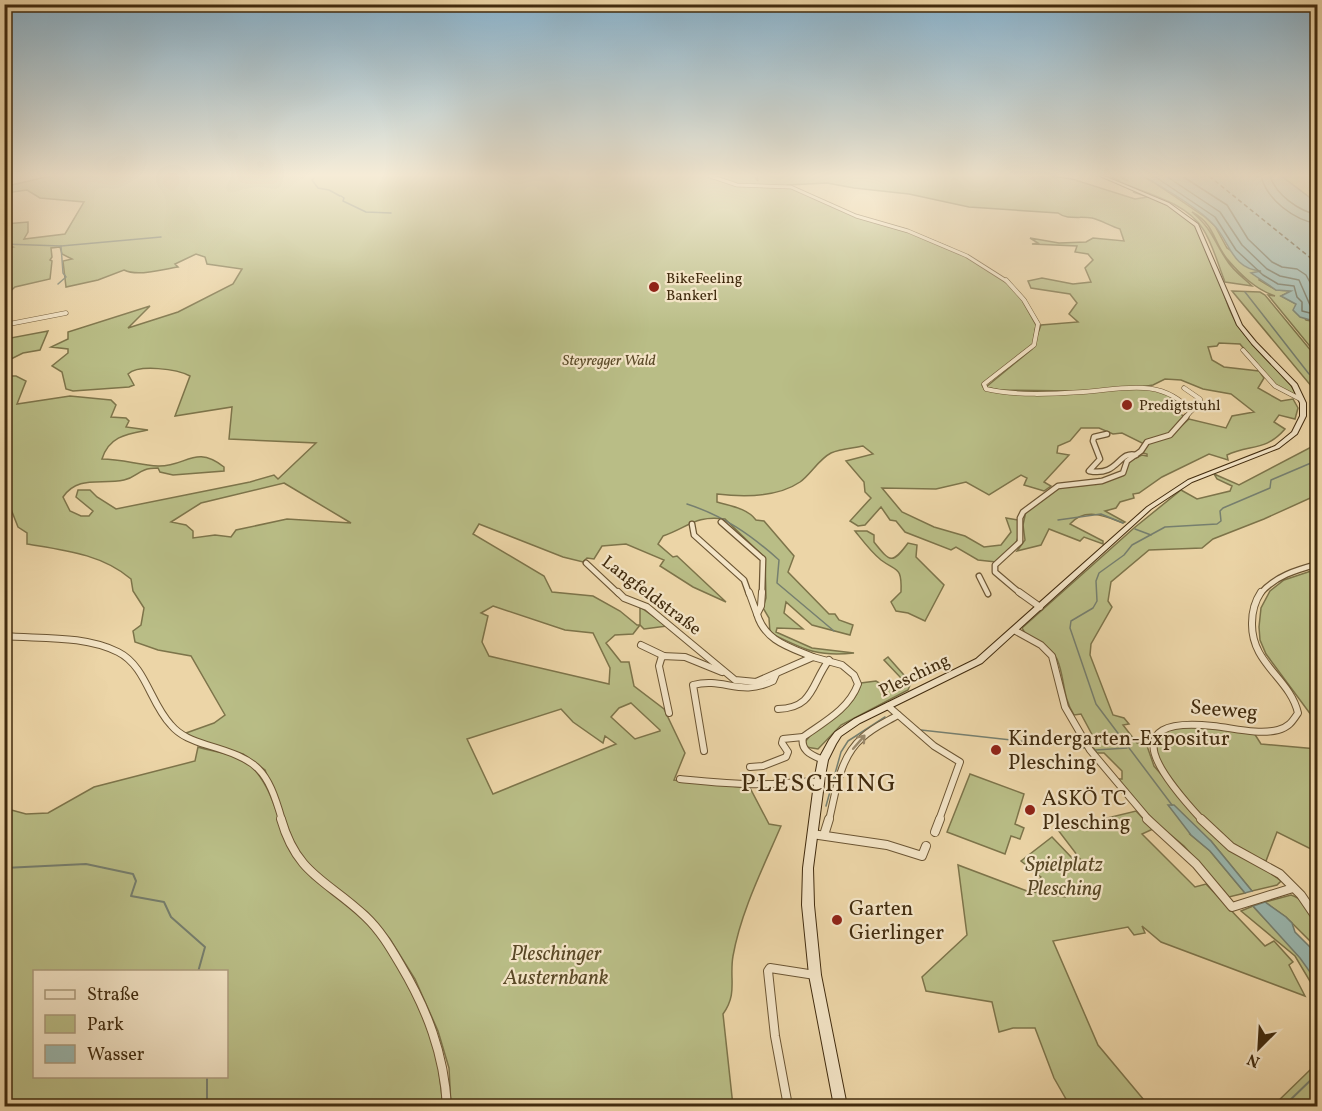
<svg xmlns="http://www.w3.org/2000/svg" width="1322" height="1111" viewBox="0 0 1322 1111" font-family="Vollkorn,serif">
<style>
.green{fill:#b9bd86;stroke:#7d744a;stroke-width:1.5;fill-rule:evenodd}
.water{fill:#9ab7af;stroke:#767f6f;stroke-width:1.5}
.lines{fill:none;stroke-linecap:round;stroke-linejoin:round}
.shore{stroke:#6e715e;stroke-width:1.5}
.stream-far1{stroke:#767f6f;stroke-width:1.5}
.stream{stroke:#767f6f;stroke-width:2}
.ferry{stroke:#574e36;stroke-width:1.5;stroke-dasharray:4.5 3;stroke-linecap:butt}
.minor-far4-casing{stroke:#6c5634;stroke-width:4.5}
.minor-far3-casing{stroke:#6c5634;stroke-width:5}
.minor-far2-casing{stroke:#6c5634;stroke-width:7}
.minor-far1-casing{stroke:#6c5634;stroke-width:8}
.minor-casing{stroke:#6c5634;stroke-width:10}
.secondary-casing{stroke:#412b0e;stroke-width:2}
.minor-far4{stroke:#f3e4c6;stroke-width:3}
.minor-far3{stroke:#f3e4c6;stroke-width:4}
.minor-far2{stroke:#f3e4c6;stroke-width:4.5}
.minor-far1{stroke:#f3e4c6;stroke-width:6}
.minor{stroke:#f3e4c6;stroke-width:8}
.secondary{fill:#f3e4c6;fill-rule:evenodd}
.oneway{stroke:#9a886a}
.poi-dot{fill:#8f2418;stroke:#f3e4c6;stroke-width:2}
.labels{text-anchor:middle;stroke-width:4.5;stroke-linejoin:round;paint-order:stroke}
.far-poi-label{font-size:15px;fill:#412b0e;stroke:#f3e4c6;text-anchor:start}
.far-park-label{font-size:15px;font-style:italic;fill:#594826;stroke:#f3e4c6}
.street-label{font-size:18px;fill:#412b0e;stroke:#f3e4c6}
.near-street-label{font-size:21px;fill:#412b0e;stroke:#f3e4c6}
.near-poi-label{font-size:21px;fill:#412b0e;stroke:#f3e4c6;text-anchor:start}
.near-park-label{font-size:21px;font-style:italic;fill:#594826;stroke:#f3e4c6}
.near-quarter-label{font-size:26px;letter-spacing:1.5px;fill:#412b0e;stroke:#f3e4c6}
</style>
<rect width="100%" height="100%" fill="#ecd5a7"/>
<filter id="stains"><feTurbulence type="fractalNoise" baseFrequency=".00333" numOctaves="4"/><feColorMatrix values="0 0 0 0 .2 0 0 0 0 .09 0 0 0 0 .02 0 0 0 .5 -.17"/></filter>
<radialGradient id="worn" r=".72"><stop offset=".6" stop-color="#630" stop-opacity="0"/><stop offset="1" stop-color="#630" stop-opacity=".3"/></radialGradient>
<g class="green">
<path d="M51,176H754L758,181L757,176H1051L1072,179L1135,199L1148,197L1133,192C1150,193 1183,211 1195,225C1204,236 1220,284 1226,300C1241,346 1278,357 1297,396L1276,386L1240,344L1219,343L1217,346L1208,347L1212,360L1224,367L1259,371L1264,378L1258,388L1281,401L1293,399L1298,408L1295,419L1279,415L1274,422L1285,429C1265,452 1250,444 1227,455L1228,460L1209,454L1162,477L1139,493L1133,494L1134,498L1120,502L1116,508L1105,511L1125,522L1123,523C1105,516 1085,507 1070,524L1103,541V544L1084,537L1080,541L1049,529L1041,545L1017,551L1025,540L1023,525L1026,511L1056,488L1088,485L1125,473L1129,461L1142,455L1147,456V454L1143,453L1148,443L1169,437L1189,419L1226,428L1232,416L1254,412L1231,394L1203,389L1181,380L1165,379L1153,385L1135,388L1161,391L1182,402L1180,403L1183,407L1181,414L1184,417L1169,434L1144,444L1122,433L1113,434L1099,428H1081L1070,441L1058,446L1057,453L1069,455L1044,482L1051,486L1044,491L1024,485L1027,478L1021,475L989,495L966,482L936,489L882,488L902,512L934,527L965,536L984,547L1001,545L1011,532L1006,518L1018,520C1021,545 1014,546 996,562L978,560L956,547L951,550L905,532L896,521L890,520L881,507L865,525L858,526L850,521L871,498L865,492L864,482L846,461L873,454L863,446C854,448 840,449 831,453C819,459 811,474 800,482C778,497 743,497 717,494V502C730,506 747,508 756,520L764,521L794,556L788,572L829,614H835L839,620L853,625L850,635L812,625L786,602L784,613L803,629L777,628L776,632L812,648L854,653C815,657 804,649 770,633L769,618L763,608L766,598L765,558L725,519C695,515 689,527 663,536L658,544L673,557L677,556L726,602L693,587L660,566L664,560L626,544L602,546L594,559L587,558L583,562L563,557L479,524L473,534L544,576L552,592L593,596L620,611L637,625H640V607L667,626L644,629L640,625L633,634L615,635L606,643L621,662H629L634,686L664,709L685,753L674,780L750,788L769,824L781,826C763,868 741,911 733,956C729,979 738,993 723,1014L733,1106H451L449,1068L438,1031L415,979L390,939L367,912L323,878L298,853L265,770L243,754L202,744L186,733L214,723L225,715L191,656L158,650L135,642L133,631L141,625L144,608L133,591L131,579C102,554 63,550 27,544V533L18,527L5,494V376H16L26,381L17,404L70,396L111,400L116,405L111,417L126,418L129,421L126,427L148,430C127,434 109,436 102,459C121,459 140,465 158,466C186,467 195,444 224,467V471L173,475L160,472L158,468C137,468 139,477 124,480C101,485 78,475 63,497L70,511L81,516H89L93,511L76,497L78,490H90L97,497L116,509L250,482L274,475L278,479L316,443L229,439L232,407L175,416L190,376C177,369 139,364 128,374L134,385L129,387L73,391L66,389L62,372L52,366L68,353V349L51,347L68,339V332L150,306L128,328L178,312L233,284L242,269L207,264L205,257L196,254L175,264L178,267C163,269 138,277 124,270L98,280L66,287L63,261L72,259L62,254L60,247L51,248L52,257L50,260L52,261L50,279L15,287L5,296L4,249L13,247L5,244V224L28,222V232L24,239L65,234L84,202L40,198L27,190L13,192L7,186ZM827,183L854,188L909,194L969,207L1058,213C1067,220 1080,216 1092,218C1101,220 1110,226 1120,229L1124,241L1093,238L1086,242L1059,243L1030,238L1038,243L1032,244L1077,246L1075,252L1088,254L1093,260L1085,268L1091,282L1073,284L1042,278L1028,281L1031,288L1070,294L1077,303L1069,314L1078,322L1041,325L1032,349L986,387L999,390L1075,391H989L984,389L982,385L1033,345L1036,325L1023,302L1026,300L1008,281L949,247L905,229L854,215L787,185ZM284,483L351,523L287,519L236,530L231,537L215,535L193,538V531L186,525L171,522L201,503ZM493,606L565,630L593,633L610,668L609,684L489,656L482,642L488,616L481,613ZM631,703L660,730V731L635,739L611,717L619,708ZM561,709L573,722L603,743L605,736L616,744L493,794L467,739Z"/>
<path d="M1110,176H1119L1128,181L1121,176H1143L1149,179L1205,217L1215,226L1227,248L1262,271L1259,280L1276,290L1291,291L1281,296L1296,304L1306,320L1317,322V355L1268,295L1275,296C1255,289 1241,275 1228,260C1213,243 1216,225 1192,212C1213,230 1212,238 1226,259C1233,271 1244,278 1252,286L1225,282C1218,265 1213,244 1203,229C1186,202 1145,193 1117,181H1120Z"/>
<path d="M1281,176H1317V203Z"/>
<path d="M1232,291L1260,292L1265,295L1317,358V393Z"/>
<path d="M48,331L40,350L23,353L5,362V339Z"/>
<path d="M1317,444V495L1264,519L1213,539L1202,548L1149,550L1111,582L1108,601L1112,607L1091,644L1090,655L1113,715L1124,718L1129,724L1123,725L1137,743H1146L1154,766L1201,820L1281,881L1277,885L1252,891L1211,841L1207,838L1191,835L1210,851L1245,893L1229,897L1184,846L1154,821L1118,779H1122V771L1104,753H1097L1090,743L1096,742L1081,714L1074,715C1062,697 1065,677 1057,659C1050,644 1028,642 1022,628L1134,528L1181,490L1197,499L1230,491L1232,486L1217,479L1214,474L1239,485Z"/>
<path d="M855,531H867L874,535V542C890,562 892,565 908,543L917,545L916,557L944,585L925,621L908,613L896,611L891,602L901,592C902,566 897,572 881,560C871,552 863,541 855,531Z"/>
<path d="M1317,569H1318L1317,723L1266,654L1260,640L1259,627L1261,608L1270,591L1284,580Z"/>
<path d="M888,657L911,683L908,690L841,725L818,749L806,747L805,742C820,719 853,715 861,683L876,681L886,687L899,688L902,683L901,678L884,660Z"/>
<path d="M1190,725L1254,733L1261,744L1317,749V852L1277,832L1266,861C1254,857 1242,852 1232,845C1215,833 1159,770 1157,751C1156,742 1160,738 1165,730Z"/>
<path d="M198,747C211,751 227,753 239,758C269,771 279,822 290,851L312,878L356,912L377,933L405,978L436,1045L443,1106H5L4,808L26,814L48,813L94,787L195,761ZM34,972H226V1076H34Z"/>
<path d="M970,774L1024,794L1015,824L1024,828L1020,839L1011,836L1005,854L947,832Z"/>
<path d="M1136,811L1153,829L1142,834L1195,887L1206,884L1265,946L1274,941L1293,962L1289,965L1305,996L1161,942L1142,926L1145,933L1134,935L1128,927L1053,941L1098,1045L1149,1106H1070L1054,1078L1035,1028H1013L999,1032L992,1002L926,991L922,977L967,935L958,865L1027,891L1066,897L1030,890L1041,877L1021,861L1052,837L1074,860L1084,864L1058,830Z"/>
<path d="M1291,895C1312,902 1317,929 1317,948L1286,917L1265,902Z"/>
<path d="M1253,906C1272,929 1317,963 1317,993L1295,956L1241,911Z"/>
<path d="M1311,1069L1317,1075V1106H1273Z"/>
</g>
<g class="water">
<path d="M1143,176H1281L1317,203V322L1300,317L1293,310L1296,304L1281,296L1291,291L1276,290L1251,273L1261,271C1231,269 1230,241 1213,224C1197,207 1163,188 1143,176Z"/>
<path d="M1168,805H1174L1211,841L1252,891L1245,893L1210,851L1191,835Z"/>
<path d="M1265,902L1286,917L1292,923L1295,932L1317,954V982L1300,958L1253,906Z"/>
</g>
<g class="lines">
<g class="shore">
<path d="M1154,176L1215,217L1236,250L1263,275L1278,284L1294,286L1297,297L1302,302V311L1318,315"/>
<path d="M1166,176L1220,212L1242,245L1267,269L1280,276L1299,280L1310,305L1318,307"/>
<path d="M1182,176L1227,205L1248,239L1272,262L1282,267L1297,269L1306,275L1318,297"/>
<path d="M1261,176C1267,200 1294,220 1318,224"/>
<path d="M1270,176C1276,195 1299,211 1318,215"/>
</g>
<g class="stream-far1">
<path d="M315,177L312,180L318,188L329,190L340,196"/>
<path d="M341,196L344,198L343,201L366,212L391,213"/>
<path d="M4,244L61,246L161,237"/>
<path d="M58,284L66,277L63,273L61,246"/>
<path d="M1245,292L1309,374L1318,380"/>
<path d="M687,504C724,516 751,535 779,560L777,583L834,631"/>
<path d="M1058,520L1101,514L1123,523"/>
<path d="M1135,529L1151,535"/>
<path d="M921,730L1085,748"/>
<path d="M1095,750L1127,748"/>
<path d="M749,781H771"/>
<path d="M1172,805L1096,704L1070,628L1071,621L1093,608L1097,601L1096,581L1099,573L1124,555L1132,545L1165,527L1217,524L1221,521L1220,511L1223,508L1270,488L1271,480L1318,460"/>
<path d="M826,806L841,752L848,741L885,717"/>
</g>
<g class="stream">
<path d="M4,868L86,864L133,874L136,881L131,896L164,902L171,917L205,947L198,972"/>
<path d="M207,1076V1106"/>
<path d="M1284,1106L1318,1073"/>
</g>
<path class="ferry" d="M1209,176L1318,264"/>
<g class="minor-far4-casing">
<path id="minor-far4" d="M710,176L737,185L791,187L856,216L908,231L967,256L1008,282"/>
</g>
<g class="minor-far3-casing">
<g id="minor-far3">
<path d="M1006,280L1024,300L1038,324L1034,345L984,384L986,389C1017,396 1052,394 1083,392C1123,389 1161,377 1191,411L1185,418"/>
<path d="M4,325L66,313"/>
<path d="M1243,350L1275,386L1302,400"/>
<path d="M1184,388L1200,399L1201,404L1191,411"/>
</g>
</g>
<g class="minor-far2-casing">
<g id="minor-far2">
<path d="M1107,434L1094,437L1093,441L1100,459L1089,471C1119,477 1118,450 1136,455"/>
<path d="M721,522L763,559L762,594"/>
<path d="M692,524L694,535L744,580L749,594"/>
<path d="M586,563L619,594"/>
<path d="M979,576L988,594"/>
<path d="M1021,594L995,572V565L1020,542V518L1023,512L1058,486L1102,481L1123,473L1127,461L1141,451L1147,442L1170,435L1186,417"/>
<path d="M1260,594C1275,576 1296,570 1318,564"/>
</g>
</g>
<g class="minor-far1-casing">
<g id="minor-far1">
<path d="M618,592L624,598L647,607L735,680L756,682L813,657L842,665L854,675L858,684C849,709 824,722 803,737C800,751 812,755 823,760"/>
<path d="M749,592L757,614"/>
<path d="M762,592L761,606L757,614C765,641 789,647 813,657"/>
<path d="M1019,592L1040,607"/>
<path d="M1014,630L1041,645L1052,656L1065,707L1090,750L1149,820"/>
<path d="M4,636C40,639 84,635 118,652C146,666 150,703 171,725C180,736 194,741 207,745C258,760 267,768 282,820"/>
<path d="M641,645L664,656"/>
<path d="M888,706L934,746L960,762L939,820"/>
<path d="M778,709C814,708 811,684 829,660"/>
<path d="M669,713L659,666L662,656L685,657L722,672"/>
<path d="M704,751L693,685C724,677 740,697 773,681L776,674"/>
<path d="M750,767L763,766L786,757L788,752L782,743L783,739L803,737"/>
<path d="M680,779C710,782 738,785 768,784C786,784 802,780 819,782"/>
<path d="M829,820C836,792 839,758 862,738C872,728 886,722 898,715"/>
<path d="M1202,820C1164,779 1110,715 1213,726C1233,728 1258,735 1278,730C1289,727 1292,722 1298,713C1290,678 1251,664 1252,623C1252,612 1255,601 1261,592"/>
</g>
</g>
<g class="minor-casing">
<g id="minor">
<path d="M281,819C297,875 327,880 365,916C380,930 390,947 400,964C427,1009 444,1054 447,1106"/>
<path d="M1147,819L1196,864L1232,907L1293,888"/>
<path d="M1201,819L1231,847L1280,874L1301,895L1318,920"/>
<path d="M935,832L940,819"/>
<path d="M812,834L887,845L922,856L926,846"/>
<path d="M824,835L829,819"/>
<path d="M788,1106L775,1036L768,971L770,968L815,975"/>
</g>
</g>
<g class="secondary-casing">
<path id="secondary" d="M1100,176H1104L1169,203L1198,224L1242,325L1256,342L1297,384L1306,403V416L1297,434L1279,448L1192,482L1151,509L982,663L860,723L841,736L836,744L828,760L825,776L813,868L814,905L821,975L847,1106H834L809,975L802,905L803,868L815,776L818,760L829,740L835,732L854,719L976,659L1147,507L1188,480L1275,446L1292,432L1300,416V403L1292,386L1252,344L1237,325L1195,226L1167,205Z"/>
</g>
<use href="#minor-far4" class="minor-far4"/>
<use href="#minor-far3" class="minor-far3"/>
<use href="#minor-far2" class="minor-far2"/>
<use href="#minor-far1" class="minor-far1"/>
<use href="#minor" class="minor"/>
<use href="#secondary" class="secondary"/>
</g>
<defs><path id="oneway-shaft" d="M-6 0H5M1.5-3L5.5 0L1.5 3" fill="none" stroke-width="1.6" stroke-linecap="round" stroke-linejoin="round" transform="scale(1.5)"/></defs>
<use class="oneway" href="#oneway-shaft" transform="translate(859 742) rotate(-49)"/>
<linearGradient id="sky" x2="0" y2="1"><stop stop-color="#89b5d1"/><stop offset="0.53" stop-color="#f6ecd7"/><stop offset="1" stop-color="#f6ecd7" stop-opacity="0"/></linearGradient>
<rect width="1322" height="331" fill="url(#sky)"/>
<g class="poi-dot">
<circle cx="654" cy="287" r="6"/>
<circle cx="1127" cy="405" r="6"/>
<circle cx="996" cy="750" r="6"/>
<circle cx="1030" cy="810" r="6"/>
<circle cx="837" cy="920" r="6"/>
</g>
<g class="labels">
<g class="far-poi-label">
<text x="666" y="283">BikeFeeling<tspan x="666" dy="17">Bankerl</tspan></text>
<text x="1139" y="410">Predigtstuhl</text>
</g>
<g class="far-park-label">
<text x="609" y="365">Steyregger Wald</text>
</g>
<g class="street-label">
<text transform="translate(652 595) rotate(37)" y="6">Langfeldstraße</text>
<text transform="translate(914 675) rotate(-26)" y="6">Plesching</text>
</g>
<g class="near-street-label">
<text transform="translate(1224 709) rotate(5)" y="7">Seeweg</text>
</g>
<g class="near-poi-label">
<text x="1008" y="745">Kindergarten-Expositur<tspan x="1008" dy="24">Plesching</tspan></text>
<text x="1042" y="805">ASKÖ TC<tspan x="1042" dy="24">Plesching</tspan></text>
<text x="849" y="915">Garten<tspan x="849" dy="24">Gierlinger</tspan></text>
</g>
<g class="near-park-label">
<text x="1064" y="871">Spielplatz<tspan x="1064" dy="24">Plesching</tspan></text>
<text x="556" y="960">Pleschinger<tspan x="556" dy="24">Austernbank</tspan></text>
</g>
<g class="near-quarter-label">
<text x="819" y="791">PLESCHING</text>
</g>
</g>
<rect width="1322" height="1111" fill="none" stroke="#ecd5a7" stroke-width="24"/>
<rect x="6" y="6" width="1310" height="1099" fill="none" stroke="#412b0e" stroke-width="3"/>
<rect x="12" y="12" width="1298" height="1087" fill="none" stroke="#412b0e" stroke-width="1.5"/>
<rect x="33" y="970" width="195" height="108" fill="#f3e4c6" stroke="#ac9a7c" stroke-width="1.5"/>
<rect x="45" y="990" width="30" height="9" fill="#f3e4c6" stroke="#ac9a7c" stroke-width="1.5"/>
<text x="87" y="1000" font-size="18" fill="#412b0e">Straße</text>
<rect x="45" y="1015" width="30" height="18" fill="#b9bd86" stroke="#ac9a7c" stroke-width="1.5"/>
<text x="87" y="1030" font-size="18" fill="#412b0e">Park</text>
<rect x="45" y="1045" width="30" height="18" fill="#9ab7af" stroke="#ac9a7c" stroke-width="1.5"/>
<text x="87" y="1060" font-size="18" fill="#412b0e">Wasser</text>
<g transform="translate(1259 1048) rotate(204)" stroke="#f3e4c6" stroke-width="4.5" paint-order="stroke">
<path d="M0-4.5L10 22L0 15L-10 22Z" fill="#412b0e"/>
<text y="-9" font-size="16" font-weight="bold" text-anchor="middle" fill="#412b0e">N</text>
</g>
<rect width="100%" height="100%" filter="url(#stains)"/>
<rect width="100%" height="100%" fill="url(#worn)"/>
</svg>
